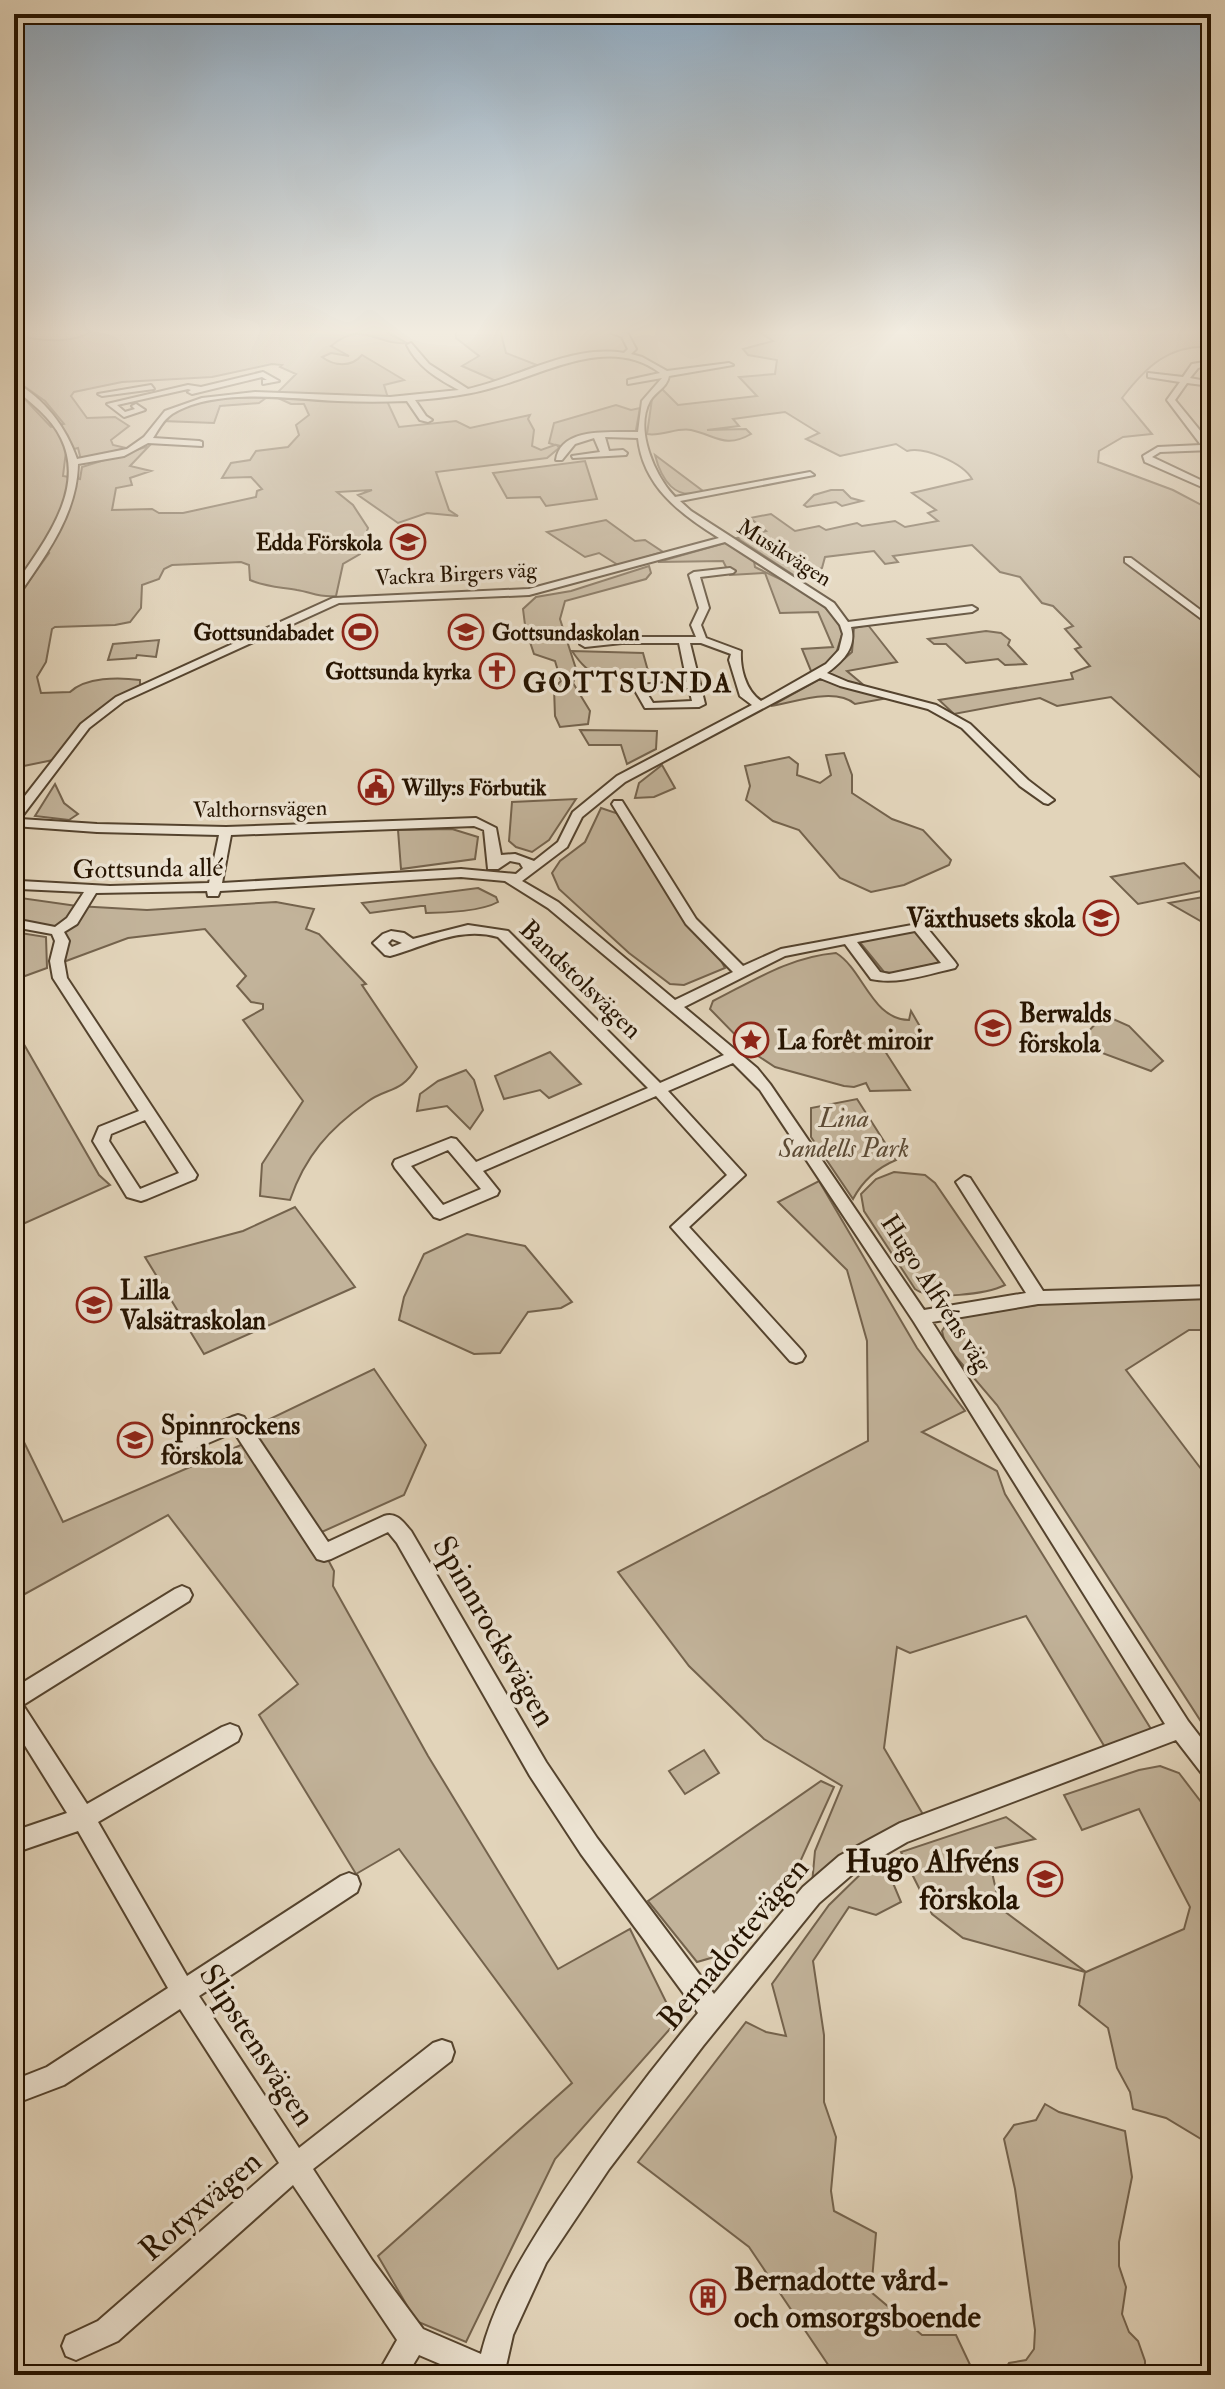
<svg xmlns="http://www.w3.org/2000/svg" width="1225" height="2389" viewBox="0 0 1225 2389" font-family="'IM FELL Double Pica',serif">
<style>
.green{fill:#c2b39a;stroke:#74634d;stroke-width:2}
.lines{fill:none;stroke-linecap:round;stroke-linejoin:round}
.minor-casing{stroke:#54432e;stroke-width:4}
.minor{fill:#ece3d2;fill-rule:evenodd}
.labels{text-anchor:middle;stroke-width:7;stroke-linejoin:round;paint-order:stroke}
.far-poi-label{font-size:22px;font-weight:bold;fill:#251300;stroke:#ece3d2;text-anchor:end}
.far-street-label{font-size:22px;fill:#251300;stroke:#ece3d2}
.street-label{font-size:26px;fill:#251300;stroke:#ece3d2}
.poi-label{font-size:26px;font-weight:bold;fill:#251300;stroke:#ece3d2;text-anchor:start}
.park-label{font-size:26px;font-style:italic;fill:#5c4b36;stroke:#ece3d2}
.far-district-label{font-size:28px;font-weight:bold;letter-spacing:2px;fill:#251300;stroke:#ece3d2}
.near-street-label{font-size:32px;fill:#251300;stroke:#ece3d2}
.near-poi-label{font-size:32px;font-weight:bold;fill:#251300;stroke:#ece3d2;text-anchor:end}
</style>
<rect width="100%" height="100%" fill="#e2d4ba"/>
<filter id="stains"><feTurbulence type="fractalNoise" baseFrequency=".0025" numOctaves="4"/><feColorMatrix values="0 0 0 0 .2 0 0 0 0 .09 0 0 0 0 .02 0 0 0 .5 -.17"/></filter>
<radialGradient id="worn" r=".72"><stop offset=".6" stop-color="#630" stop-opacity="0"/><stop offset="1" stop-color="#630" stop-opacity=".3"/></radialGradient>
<g class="green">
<path d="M14,330H29L28,338C50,341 75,343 94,330H383L407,343C377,346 362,319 331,346L349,356L331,353L322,357C334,366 351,368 362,355L404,380L384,385L388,398L277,393L296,374L280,367L282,365L272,364L212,377L122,382L74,392L71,396L87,418L115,417L129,426L111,440L113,445L126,448L81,460L78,448L66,451L63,476L80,479L82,467L149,446L130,466L151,471L130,478L132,485L116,488L112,510L152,509L159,513H183L256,497L257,491L262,489L251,477L222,478L231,463L250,460L256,451L288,447L299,435L296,425L309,415L304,404H291L278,398L387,401L399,427L456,421L470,428L530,415L528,419L534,430L532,446L541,450L555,445L549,443L554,423L616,405L631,410L640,408L635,435L585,437L565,447L557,445L559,448L547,458L436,472L449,510L458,516L427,513L398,523L358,495L372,490L337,492L353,505L368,528L360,554L343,564L336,596C319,598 311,592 297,590C280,587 266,587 250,580L249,565L241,562L172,565L164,569L159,579L142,585L141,608L130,622L115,625L55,627L52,629L46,662L37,677L41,693L70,692C86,677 118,677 140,680V686L112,700L85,720L53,760L14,768V602L49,553L41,549L14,587V395L20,394L51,427L64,424L45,401L14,379Z"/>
<path d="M456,330H500L506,353L537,365L496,381L462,366L479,356L456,338Z"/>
<path d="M756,330H1211V347C1169,344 1146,367 1122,398L1152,434L1123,437L1099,451L1098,462L1173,490L1211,510V787L1111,697L1057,706L1040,698L954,714L939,700L1073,679L1071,673L1090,666L1075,649L1081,647L1065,629L1073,626L1053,606L1042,603L1020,577L1000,572L972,545L893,556L898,562L885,564L874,551L825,557L822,568L798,578L737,538L766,531L750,518L771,514L795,531L819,526L826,530L857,523L862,526L895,521L905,527L938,521L928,513L936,510L912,493L972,479C963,463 924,446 907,451L896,444L840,456L806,439L819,433L785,412L733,419L739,426L707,430L746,429L751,434C725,449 715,435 691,430C677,427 661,437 647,434L652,399L662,389L678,405L757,396L739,377L775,374L777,360L748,355L743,349L773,341Z"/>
<path d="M259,396L266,398L259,403L220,406L214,423L163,421C185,398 229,398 259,396Z"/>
<path d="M655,455L703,491C675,502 661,479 655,455Z"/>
<path d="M585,461L597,499L546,506L540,497L507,498L493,473Z"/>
<path d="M831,490H843L851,498L862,501L842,506L836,502L807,507L804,505L814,495Z"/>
<path d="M606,520L635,541L645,540L663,552L618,565L599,553L585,557L547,532Z"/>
<path d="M725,543L754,561L755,567C790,585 824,595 843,631L835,657L813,674L811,671L802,649L833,647L818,612L780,613L765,573L730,575L723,561L658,562Z"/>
<path d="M649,566L651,573L646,579L565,601L560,619L577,672L573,683L590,711L588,724L560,727L555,716L554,688L561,681L555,661L534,654L529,639L521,632L525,625L523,609L536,597L571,591Z"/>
<path d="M868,625L897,662L847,671L866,687L844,684L826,675L852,652L854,628Z"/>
<path d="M986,631L1001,633L1010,640L1008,645L1026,664L1005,665L998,659L966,663L946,644H934L928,639Z"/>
<path d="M159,640L156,657L137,655L136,658L108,660L113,644Z"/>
<path d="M572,651L643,653L648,671C609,676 596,687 572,651Z"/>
<path d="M818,680H825L888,698L855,704C835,687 795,702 771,706Z"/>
<path d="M580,730L657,731L656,749L627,764L621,745H589Z"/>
<path d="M844,753L852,775V793L892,819L923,830L951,860L949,865L904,885L871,892L840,878L799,830L773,821L746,800L750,786L745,766L789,757L798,764L797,775L820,783L831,775L826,755Z"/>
<path d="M662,765L675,788L654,797L635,798L639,783Z"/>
<path d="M55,784L64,803L78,814L69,820L35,816Z"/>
<path d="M576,799L549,840L532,852L516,847L509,841L512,802Z"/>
<path d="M601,808L619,814L712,944L725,968L684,985L670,984L629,953L559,889L552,873L560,861L585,842Z"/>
<path d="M452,829L478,837L475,859L401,869L398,830Z"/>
<path d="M1184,863L1211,889L1138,904L1111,877Z"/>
<path d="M478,888L496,897L498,902C482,911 446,913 426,913L425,906H421L370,913L362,903Z"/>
<path d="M14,895L21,896L19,901L21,898L77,906L147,910L276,902L314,909L306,929L319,934L366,984L362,985L417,1067C401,1094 387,1087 367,1102C329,1129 305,1156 290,1200L260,1196L262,1164L303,1101L243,1020L263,1009V1004L251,1002L237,986L246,976L205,929L128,938L58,964L57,931L14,923Z"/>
<path d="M1211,897V927L1169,903L1209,896Z"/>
<path d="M915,931L941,960L938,963L892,973L884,972L858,940Z"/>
<path d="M14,932L46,937L47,968L14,980Z"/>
<path d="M836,953C863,969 872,1020 909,1020L911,1011L922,1030L912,1038L881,1045L910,1090L870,1091L866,1083L854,1087L844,1086L775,1067L752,1052L710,1009L713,1001C753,981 789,957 836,953Z"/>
<path d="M1104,1015L1129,1026L1163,1061L1151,1071L1094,1050L1082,1038Z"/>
<path d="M14,1027L99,1175L110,1185L14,1228V1158L21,1155L14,1142Z"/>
<path d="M550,1052L581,1084L549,1098L540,1090L504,1099L495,1076Z"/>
<path d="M466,1070L474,1080L483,1110L470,1129L447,1106L417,1111L420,1094L438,1081Z"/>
<path d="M857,1099L896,1160C877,1168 863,1180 853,1199L811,1137V1108Z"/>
<path d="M894,1172L925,1175L935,1183L1005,1285C987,1294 931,1301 915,1289L864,1211L861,1194L876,1179Z"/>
<path d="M819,1181L917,1348L965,1411L922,1432L997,1471L1005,1494L1156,1737L1109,1754L1026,1616L910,1653L897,1647L884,1748L928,1823L811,1895L815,1851L842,1786L764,1739L689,1666L618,1572L868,1441L867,1341L847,1270L778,1202Z"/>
<path d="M295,1207L355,1287L204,1354L145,1257L243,1231Z"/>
<path d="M467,1234L525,1246L572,1302L561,1308L528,1312L500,1353L474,1354L399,1320L404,1297L424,1254Z"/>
<path d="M1211,1297V1330H1189L1126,1370L1211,1482V1737L997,1405L945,1344L942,1331L950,1319L1043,1304Z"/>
<path d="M374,1369L426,1445L404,1495L315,1535L334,1571L333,1586L428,1756L558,1969L630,1929L676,2022L555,2159L466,2342L416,2321L378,2256L572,2083L399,1849L356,1874L259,1715L298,1684L168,1515L14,1600V1441L22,1438L63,1522L248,1442L243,1432Z"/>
<path d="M704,1750L719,1773L685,1794L669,1771Z"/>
<path d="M1160,1766L1179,1773L1211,1815V2145L1166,2118L1133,2109L1130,2092L1117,2068L1108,2028L1079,2005L1085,1972L963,1938L932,1914L901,1852L1006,1817L1035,1839L987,1850L1000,1908L1086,1972L1184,1929L1190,1907L1139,1809L1082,1830L1064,1795L1139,1770Z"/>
<path d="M821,1781L834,1787L795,1873L721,1955L697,1962L648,1901Z"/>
<path d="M872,1863L888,1871L901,1902L876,1915L849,1907L813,1961L824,2035V2102L836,2137L831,2191L834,2211L876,2233L871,2292L922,2335H956L972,2369L982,2375H835L749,2247L638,2162L746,2022L766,2032L786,2036L772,1984L829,1905Z"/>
<path d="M1045,2104L1059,2112L1125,2131L1132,2177L1119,2242V2266L1126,2287L1122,2314L1129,2332L1138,2341L1145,2361V2375H1002L1009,2363L1026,2360L1034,2349L1035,2330L1015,2189L1004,2139L1014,2125L1036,2120Z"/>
</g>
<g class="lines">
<g class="minor-casing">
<g id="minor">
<path d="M612,330L628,334L636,349L631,354L642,357L667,371L729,363L733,365L669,376C667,388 656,391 650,401C634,430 655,476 675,497L810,472L814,475L680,501L691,511L834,603L848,622L972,606L977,609L972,612L851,627C857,648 842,662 827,673L848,682L936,705L970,724L1028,780L1054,800L1048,804L1044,803L1020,786L962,728L928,709L840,686L820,678L625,782L582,817L567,847L522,881L558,902L675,1000L733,972L686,924L612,804L614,801H622L696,919L743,966L781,949L923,923L955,962L957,965L955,968C928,974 898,985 871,979L845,944L785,956L684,1007L757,1068L770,1084L924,1310L1026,1293L956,1182L964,1176L970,1178L1043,1291L1211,1286V1298L1038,1304L932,1322L1188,1721L1211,1751V1778L1203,1775L1176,1740L907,1842L855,1872L819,1903L703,2046L609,2169L546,2263L513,2335L504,2375H466L419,2355L407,2375H377L397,2340L293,2185L118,2341L76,2360L66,2356L62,2346L66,2336L98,2321L279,2163L180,2009L64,2085L14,2104V2080L47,2067L168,1988L78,1831L14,1853V1831L67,1813L14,1728V1688L175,1589L182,1586L189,1589L192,1595L189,1601L23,1705L87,1804L222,1727L230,1724L238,1727L241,1734L238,1741L98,1822L187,1976L341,1876L349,1873L357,1876L360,1884L357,1892L199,1996L299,2148L433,2043L442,2040L451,2043L454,2052L451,2061L313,2169L372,2260L423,2329L481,2354C495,2298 527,2248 558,2200C601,2136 648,2073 698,2013L581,1854L530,1776L397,1543L388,1532L331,1559L324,1561L317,1559L234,1432L180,1455L173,1452L171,1447L173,1442L232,1417L238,1415L244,1417L328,1542L384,1516C397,1512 403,1522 411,1531L546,1762L597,1838L714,1994L803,1887L839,1856L900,1823L1165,1724L914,1322L760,1090L733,1063L668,1091L745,1175L689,1227L802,1351L805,1356L802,1361L796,1363L790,1361L671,1227L727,1175L656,1096L483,1171L499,1191L497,1195L440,1219L434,1217L395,1168L393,1164L395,1160L451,1138L456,1139L476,1162L648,1088L498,937C459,926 426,946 390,956L385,955L373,943L383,934L391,931L404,933L413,939L468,925L508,931L660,1083L724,1055L548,908L505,881L461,877L220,891L218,896H208L207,891L96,893L77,924L64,932L69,941L64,961L67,978L197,1175L195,1179L147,1199L141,1201L127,1197L93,1141L99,1127L139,1111L53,978L50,961L55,941L52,934L14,927V919L55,927L67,918L84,892L20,889L14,884L20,881L110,886L209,883L219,835L97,832L14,826V810L81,724L116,697L333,598L529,589L719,538C680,514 643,486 638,438L605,437L609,451L623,450L627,453L626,455L573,458L572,456L600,452L594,438L575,444L562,460H556C561,426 612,433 638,432L642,401L662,378L628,384V380L660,373C610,335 547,373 495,387C469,395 442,398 415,400L426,416L432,420L428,422L420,420L407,401C384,402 361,402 338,401C289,399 217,387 172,414C163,420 159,429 153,438L199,441L202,442V446L148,443L124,456L78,464C77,515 45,556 18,596L14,597V587C42,544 87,491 61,438C51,417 31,403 14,388V382C44,398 66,427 77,459L127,449L144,437L165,411L202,398L255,392L390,397L459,390C438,379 418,367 407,345L411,343L429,364L468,389C518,378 572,344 624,353L628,349L622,337L612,333ZM725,542L826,607L840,625L843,634L839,650L826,664L761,701C745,690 740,667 741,651L706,638L701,625L709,608L700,577L733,573L735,571L730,568L694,572L689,575L699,608L691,625L696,637H622L581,642L580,644L585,647L622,643H679L687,682L634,685L633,687L645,708L699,707L705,704L690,643H701L731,654L729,660L740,696L752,705L617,776L573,812L558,842L534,861L515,854L501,855L496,828L476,818L226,827L97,824L20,819L89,728L124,701L339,603L529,595ZM689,688L692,701L653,703L645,690ZM474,826L484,830L488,869H498L510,861L520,863L523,868L516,874L461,869L222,883L231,835ZM915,931L941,963L889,974L880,972L857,942ZM392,939L402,943L392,947L388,943ZM145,1120L179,1173L140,1189L109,1141L111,1134ZM448,1150L481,1189L443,1205L411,1166Z"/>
<path d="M1211,361V365L1198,368L1190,378L1211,382V386L1187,383L1175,400L1211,444V450L1160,452L1152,457L1211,485V491L1145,462L1143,456L1158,447L1201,445L1167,400L1180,382L1148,377V373L1183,377L1192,364Z"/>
<path d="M263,372L279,381L263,384V380H267L262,377L192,394L188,392L191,390L188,389L117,405L125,412L135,409L132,406L136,404L145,410L124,417L107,404L188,385L201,387Z"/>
<path d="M151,385L154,389L102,396L98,394Z"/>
<path d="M1125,558H1131L1211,618V626L1125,562Z"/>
</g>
</g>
<use href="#minor" class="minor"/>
</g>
<linearGradient id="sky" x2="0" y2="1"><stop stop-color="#8ca6bc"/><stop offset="0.5" stop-color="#f2ece0"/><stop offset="1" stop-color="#f2ece0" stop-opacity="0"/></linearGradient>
<rect width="1225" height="664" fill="url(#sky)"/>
<defs>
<g id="school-ring" transform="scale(1.8)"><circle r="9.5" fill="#ece3d2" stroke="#8f2418" stroke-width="1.5"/><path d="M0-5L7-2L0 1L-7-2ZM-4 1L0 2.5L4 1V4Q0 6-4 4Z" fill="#8f2418"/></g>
<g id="stadium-ring" transform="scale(1.8)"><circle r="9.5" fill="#ece3d2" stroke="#8f2418" stroke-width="1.5"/><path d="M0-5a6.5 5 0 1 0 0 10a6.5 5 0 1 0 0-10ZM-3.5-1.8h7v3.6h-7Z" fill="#8f2418"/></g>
<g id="church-ring" transform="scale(1.8)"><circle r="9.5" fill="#ece3d2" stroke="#8f2418" stroke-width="1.5"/><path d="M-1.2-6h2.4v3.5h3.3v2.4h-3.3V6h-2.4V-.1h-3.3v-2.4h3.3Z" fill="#8f2418"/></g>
<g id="civic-ring" transform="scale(1.8)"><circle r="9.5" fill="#ece3d2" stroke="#8f2418" stroke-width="1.5"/><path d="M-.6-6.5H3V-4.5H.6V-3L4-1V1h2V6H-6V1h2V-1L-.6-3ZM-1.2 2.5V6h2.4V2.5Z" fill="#8f2418"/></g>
<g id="sight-ring" transform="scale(1.8)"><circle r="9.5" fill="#ece3d2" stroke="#8f2418" stroke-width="1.5"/><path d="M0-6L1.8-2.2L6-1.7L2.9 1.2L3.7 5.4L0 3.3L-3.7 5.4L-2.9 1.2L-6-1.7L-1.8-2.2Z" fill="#8f2418"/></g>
<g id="building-ring" transform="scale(1.8)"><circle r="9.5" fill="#ece3d2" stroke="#8f2418" stroke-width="1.5"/><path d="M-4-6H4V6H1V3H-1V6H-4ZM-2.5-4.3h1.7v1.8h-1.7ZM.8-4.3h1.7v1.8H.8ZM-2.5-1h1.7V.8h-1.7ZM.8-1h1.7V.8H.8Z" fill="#8f2418"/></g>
</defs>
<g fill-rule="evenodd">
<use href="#school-ring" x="408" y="542"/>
<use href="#stadium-ring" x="360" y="632"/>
<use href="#school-ring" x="466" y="632"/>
<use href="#church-ring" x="497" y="671"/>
<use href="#civic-ring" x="376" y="787"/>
<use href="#school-ring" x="1101" y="918"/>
<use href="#school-ring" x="993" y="1028"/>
<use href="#sight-ring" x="751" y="1040"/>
<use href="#school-ring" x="94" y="1305"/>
<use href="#school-ring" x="135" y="1440"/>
<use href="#school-ring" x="1045" y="1879"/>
<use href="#building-ring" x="708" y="2297"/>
</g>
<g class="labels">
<g class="far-poi-label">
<text x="382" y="550">Edda Förskola</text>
<text x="334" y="640">Gottsundabadet</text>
<text x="492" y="640" text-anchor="start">Gottsundaskolan</text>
<text x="471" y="679">Gottsunda kyrka</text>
<text x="402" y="795" text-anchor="start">Willy:s Förbutik</text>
</g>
<g class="far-street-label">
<text transform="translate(785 552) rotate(32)" y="8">Musikvägen</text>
<text transform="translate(456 573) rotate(-3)" y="8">Vackra Birgers väg</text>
<text transform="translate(260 808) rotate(-1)" y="8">Valthornsvägen</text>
</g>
<g class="street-label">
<text transform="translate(148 868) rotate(-1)" y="9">Gottsunda allé</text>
<text transform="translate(581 979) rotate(44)" y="9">Bandstolsvägen</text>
<text transform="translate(937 1293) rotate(57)" y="9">Hugo Alfvéns väg</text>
</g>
<g class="poi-label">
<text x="1075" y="927" text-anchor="end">Växthusets skola</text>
<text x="1019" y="1022">Berwalds<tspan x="1019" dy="30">förskola</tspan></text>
<text x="777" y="1049">La forêt miroir</text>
<text x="120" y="1299">Lilla<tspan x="120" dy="30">Valsätraskolan</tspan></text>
<text x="161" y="1434">Spinnrockens<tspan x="161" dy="30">förskola</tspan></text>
</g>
<g class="park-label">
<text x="844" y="1127">Lina<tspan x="844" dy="30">Sandells Park</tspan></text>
</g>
<g class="far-district-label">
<text x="628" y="692">GOTTSUNDA</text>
</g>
<g class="near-street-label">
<text transform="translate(495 1631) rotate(60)" y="11">Spinnrocksvägen</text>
<text transform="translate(733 1943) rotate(-50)" y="11">Bernadottevägen</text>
<text transform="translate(258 2045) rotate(57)" y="11">Slipstensvägen</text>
<text transform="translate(200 2205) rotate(-41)" y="11">Rotyxvägen</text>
</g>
<g class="near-poi-label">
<text x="1019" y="1872">Hugo Alfvéns<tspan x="1019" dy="37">förskola</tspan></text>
<text x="734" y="2290" text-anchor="start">Bernadotte vård-<tspan x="734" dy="37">och omsorgsboende</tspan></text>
</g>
</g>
<rect width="1225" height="2389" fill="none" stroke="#e2d4ba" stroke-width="48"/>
<rect x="16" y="16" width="1193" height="2357" fill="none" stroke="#251300" stroke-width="4"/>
<rect x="24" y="24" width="1177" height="2341" fill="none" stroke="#251300" stroke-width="2"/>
<rect width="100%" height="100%" filter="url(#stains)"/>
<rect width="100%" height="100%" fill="url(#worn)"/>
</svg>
